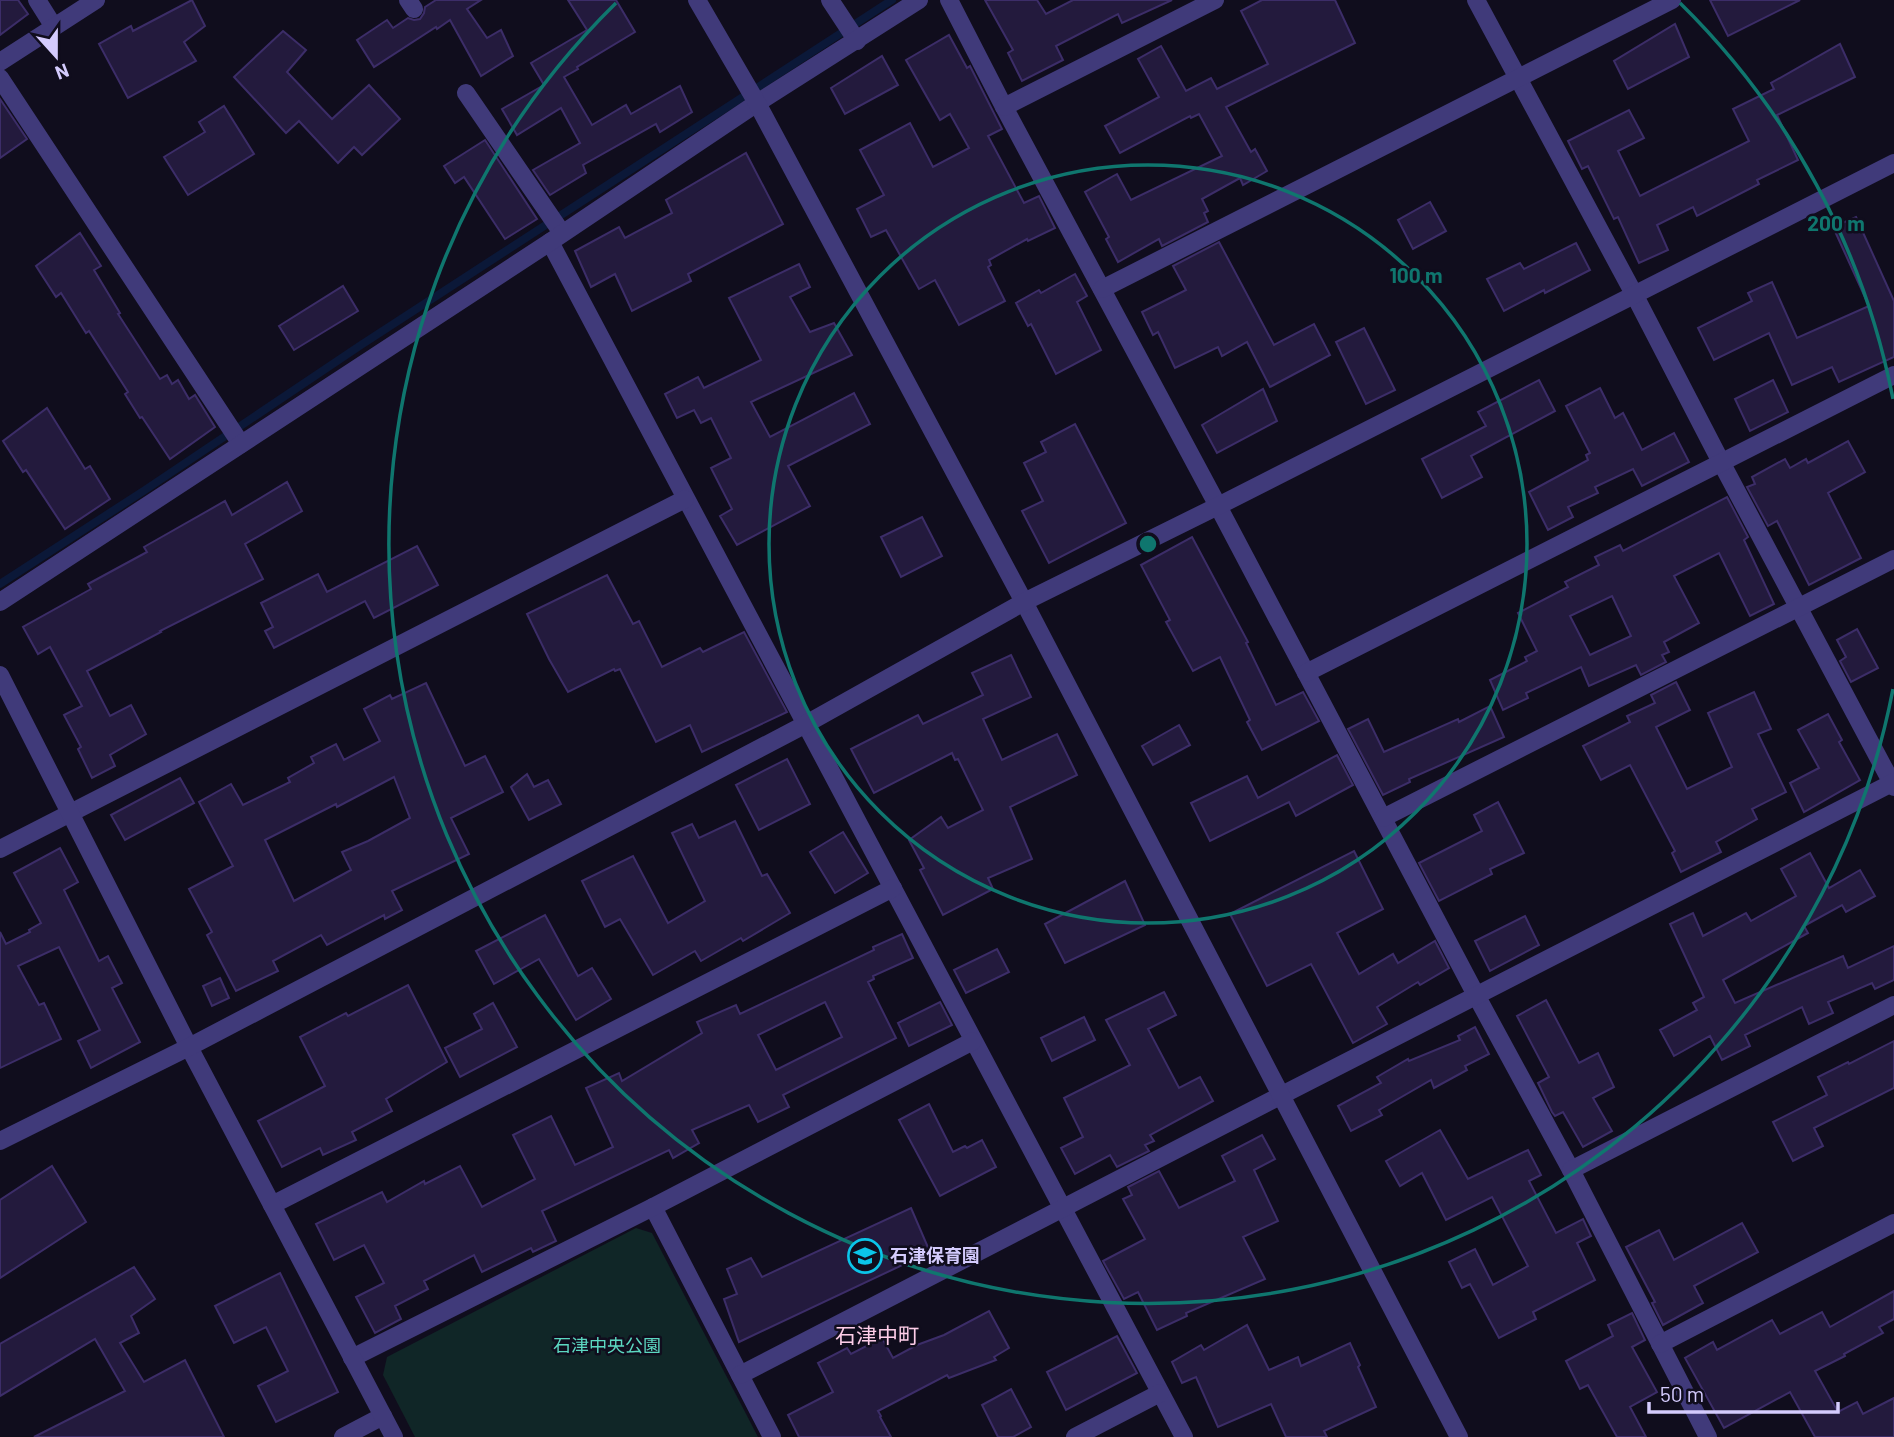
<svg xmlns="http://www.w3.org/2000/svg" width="1894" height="1437" viewBox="0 0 1894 1437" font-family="Barlow,'Noto Sans JP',sans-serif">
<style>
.green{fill:#102627}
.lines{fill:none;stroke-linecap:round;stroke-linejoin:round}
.stream{stroke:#0b1838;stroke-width:8}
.building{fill:#231a3d;stroke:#3c2d68;stroke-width:2;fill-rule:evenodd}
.minor{stroke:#403a7a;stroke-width:18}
.tertiary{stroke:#403a7a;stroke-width:18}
.ring{fill:none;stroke:#0f766e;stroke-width:3.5}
.labels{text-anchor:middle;stroke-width:5;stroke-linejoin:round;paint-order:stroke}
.poi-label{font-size:18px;font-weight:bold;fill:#d4cbfd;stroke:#100d1d;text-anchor:start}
.park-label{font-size:18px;fill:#5cd8c1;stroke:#100d1d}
.quarter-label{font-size:21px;fill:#fdcde8;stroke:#100d1d}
.centre{fill:#0f766e;stroke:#100d1d;stroke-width:3.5}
.ring-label{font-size:21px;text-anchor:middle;font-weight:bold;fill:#0f766e;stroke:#100d1d;stroke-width:5;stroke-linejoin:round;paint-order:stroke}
</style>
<rect width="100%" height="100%" fill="#100d1d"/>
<path class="green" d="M636,1228L652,1233L758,1437H415L383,1375L387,1357Z"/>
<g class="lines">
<path class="stream" d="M0,584L145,490L361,345L892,0"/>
</g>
<g class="building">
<path d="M0,0H18L28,14L0,35Z"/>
<path d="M192,0L205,26L184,42L196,61L128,98L99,44L131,26L133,31Z"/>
<path d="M436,0H481L467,9L487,38L501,30L513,56L481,76L450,20L437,29L436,27L374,67L357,40L387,20L393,28L408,18L414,20L420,19L424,13L425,7Z"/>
<path d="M568,0H616L635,32L577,67L578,69L564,77L592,125L626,105L631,114L680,86L692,112L660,132L656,124L583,165L586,173L550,195L533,170L580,143L561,108L517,135L502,109L544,85L531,63L587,30Z"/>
<path d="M985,0H1037L1046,14L1073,0H1172L1122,23L1118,14L1056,46L1063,60L1022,81L1008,53L1013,50Z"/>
<path d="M1262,0H1335L1355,43L1226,107L1251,152L1255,149L1267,171L1243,185L1240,178L1202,199L1208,211L1204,213L1208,222L1162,246L1159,239L1118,262L1106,239L1109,237L1085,192L1117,174L1131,200L1222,156L1199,114L1191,118L1190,116L1120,153L1105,126L1159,97L1138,59L1161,46L1186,91L1211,78L1217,89L1268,64L1241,11Z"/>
<path d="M1710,0H1800L1728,36Z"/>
<path d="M1675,24L1689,57L1628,89L1614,61Z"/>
<path d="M283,31L306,50L287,72L332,119L369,85L400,119L362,155L354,147L338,163L299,121L286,133L234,77Z"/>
<path d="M949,35L967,68L970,66L1002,129L988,136L1024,203L1039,196L1055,228L1028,241L1027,239L989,260L991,265L988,267L1005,301L959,325L935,280L919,289L886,230L871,237L857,209L884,195L860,150L910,123L933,167L969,148L950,114L940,120L906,60Z"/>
<path d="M1840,44L1855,77L1777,115L1798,160L1757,180L1759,184L1697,216L1693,207L1657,225L1668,250L1639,263L1618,217L1614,219L1588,166L1582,169L1568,141L1629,110L1644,138L1618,151L1640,196L1749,141L1733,109L1774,89L1771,83Z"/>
<path d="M882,56L898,85L845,114L831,88Z"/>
<path d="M0,99L27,139L0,158Z"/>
<path d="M224,106L254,154L188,195L164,157L205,132L199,122Z"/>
<path d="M485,140L537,219L505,239L464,177L455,183L444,166Z"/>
<path d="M746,153L783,224L688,274L691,281L632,311L615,274L591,287L575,251L619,227L625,238L672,213L666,200Z"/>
<path d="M1430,202L1446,231L1413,249L1398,220Z"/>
<path d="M1856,217L1894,301V357L1839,382L1832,367L1792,385L1769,333L1714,360L1698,328L1752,301L1748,293L1772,282L1797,338L1869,306L1833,227Z"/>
<path d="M80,233L101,266L94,270L120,313L118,314L160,379L167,375L172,384L178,380L189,399L195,395L215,427L170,459L142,417L140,418L125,394L128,392L89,331L86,333L61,293L56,297L36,266Z"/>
<path d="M1219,242L1274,345L1314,324L1330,355L1270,387L1247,342L1222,356L1218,347L1175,368L1158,332L1153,335L1142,312L1186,290L1173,266Z"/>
<path d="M1576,243L1590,270L1545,293L1544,290L1504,311L1487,279L1520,263L1524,269Z"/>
<path d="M799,264L810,287L790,297L810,332L834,323L852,355L751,402L770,437L854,393L870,424L788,466L810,506L737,545L720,516L732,509L711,468L731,458L711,418L701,423L694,410L677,418L665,394L698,377L704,388L761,360L729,298Z"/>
<path d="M1075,274L1087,296L1077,302L1101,350L1056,374L1031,324L1028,326L1016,303L1039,290L1041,293Z"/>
<path d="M343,286L358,311L294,350L279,326Z"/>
<path d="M1364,328L1395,390L1366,404L1336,342Z"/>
<path d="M1539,380L1555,411L1471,456L1482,477L1442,498L1422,459L1486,426L1478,412Z"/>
<path d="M1773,380L1788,412L1750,431L1735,399Z"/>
<path d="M1600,388L1615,418L1623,413L1642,450L1674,433L1689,462L1642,486L1633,469L1595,487L1598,493L1568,507L1573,517L1548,530L1529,492L1588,460L1586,455L1590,453L1566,406Z"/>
<path d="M1263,389L1277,421L1217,453L1202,425Z"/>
<path d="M47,408L85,469L90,466L110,499L65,529L26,470L23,472L3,441Z"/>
<path d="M1075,424L1126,523L1049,563L1022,511L1043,501L1024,463L1046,452L1041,442Z"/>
<path d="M1848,441L1865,472L1828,493L1861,558L1809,585L1777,521L1768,526L1747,487L1755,484L1752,477L1785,459L1790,468L1806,459L1808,463Z"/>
<path d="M287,482L302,511L245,544L263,579L160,631L161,632L87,671L110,716L131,705L146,734L110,755L115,766L92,778L78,749L81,747L64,715L82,706L50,647L38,654L23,627L91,589L88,584L147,552L144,547L225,501L232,515Z"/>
<path d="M1727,497L1748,537L1744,540L1774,604L1750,616L1719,553L1674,576L1699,623L1664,642L1669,652L1662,655L1666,662L1641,675L1636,665L1589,686L1581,667L1526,693L1528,698L1503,710L1490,680L1527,661L1525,657L1537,651L1518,613L1568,587L1565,582L1599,565L1595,557L1620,545L1623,551ZM1612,596L1631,636L1590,655L1570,616Z"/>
<path d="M922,517L942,556L901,577L881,537Z"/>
<path d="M1192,537L1248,642L1246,643L1276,705L1303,692L1319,721L1262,750L1247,722L1250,720L1220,657L1193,671L1166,622L1170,620L1141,565Z"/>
<path d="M417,546L438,585L374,618L365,601L274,648L265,631L273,627L261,603L318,574L327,592Z"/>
<path d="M607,575L633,624L639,621L662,667L700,648L703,652L744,632L787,712L702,752L690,725L656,742L620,669L615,671L614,669L568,692L549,659L527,614Z"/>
<path d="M1857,629L1878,668L1851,682L1840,661L1846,657L1837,640Z"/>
<path d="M1011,655L1031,697L983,719L1002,760L1057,734L1077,775L1010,807L1032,859L988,878L993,889L943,915L920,870L924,868L909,840L941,817L948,828L983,810L958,759L955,760L952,753L874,793L851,749L918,715L923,724L983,695L972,673Z"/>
<path d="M1676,682L1690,710L1656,727L1687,789L1732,767L1708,713L1754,692L1771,729L1758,734L1786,792L1752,809L1757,819L1716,842L1721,852L1681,872L1672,853L1675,851L1630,765L1601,780L1583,746L1630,722L1627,716L1655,703L1651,695Z"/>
<path d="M426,683L465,766L485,756L503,792L451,818L469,854L392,891L402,910L385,919L384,915L327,945L321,935L273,961L278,971L236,991L207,935L212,932L189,889L233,866L199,802L231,784L243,805L290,782L288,778L314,763L311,757L336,744L344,760L380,741L364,709L390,695L392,699ZM394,777L410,818L368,841L342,852L351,870L294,901L265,840L336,804L337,807Z"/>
<path d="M1490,706L1504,737L1409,779L1410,782L1383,795L1348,729L1368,719L1384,752L1458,719L1459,722Z"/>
<path d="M1828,714L1842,740L1839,742L1860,780L1804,812L1790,783L1819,768L1798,730Z"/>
<path d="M1179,725L1190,745L1153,765L1142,746Z"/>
<path d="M1337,755L1353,785L1296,816L1289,802L1210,841L1191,803L1247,776L1258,798Z"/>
<path d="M787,759L810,804L759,830L736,785Z"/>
<path d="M527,774L534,787L548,780L561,804L529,820L511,787Z"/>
<path d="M180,778L194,803L125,840L111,815Z"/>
<path d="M1498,802L1524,853L1490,869L1492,874L1439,901L1419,863L1482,831L1474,815Z"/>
<path d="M735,821L762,876L767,874L790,913L743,941L741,938L701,961L695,951L653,975L620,919L605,927L582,881L633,856L668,923L705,901L672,833L692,824L699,838Z"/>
<path d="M843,832L868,873L835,893L810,852Z"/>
<path d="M60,848L78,882L64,890L99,961L108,956L122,983L112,988L140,1042L91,1068L78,1041L100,1030L59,947L18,966L39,1005L44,1003L61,1039L0,1068V932L6,944L30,932L29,930L41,923L14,873Z"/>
<path d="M1354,851L1383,909L1337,933L1359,974L1393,954L1398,963L1435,941L1449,968L1420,985L1418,982L1377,1007L1387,1024L1353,1043L1311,964L1267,986L1230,914Z"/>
<path d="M1810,853L1829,888L1860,870L1875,896L1846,912L1842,905L1804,926L1808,933L1723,980L1735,1003L1843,956L1848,968L1894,946V980L1875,989L1872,983L1828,1002L1833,1013L1809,1024L1802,1007L1745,1035L1750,1046L1722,1060L1710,1036L1674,1056L1660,1030L1697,1010L1693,1003L1704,997L1670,924L1693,913L1703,936L1746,913L1751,921L1796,896L1781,869Z"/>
<path d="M1125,881L1145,925L1065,963L1045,924Z"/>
<path d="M545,915L578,976L592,968L611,999L576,1020L539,959L494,984L476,951Z"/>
<path d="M1525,916L1539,945L1490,971L1475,941Z"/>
<path d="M902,934L913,958L873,976L874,979L868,982L896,1038L783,1095L789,1107L758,1122L749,1105L692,1130L699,1143L673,1158L669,1150L542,1211L556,1241L533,1252L531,1248L482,1272L474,1255L424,1281L428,1289L395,1306L401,1319L375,1333L356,1297L384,1283L364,1245L334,1260L316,1224L382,1192L387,1202L424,1181L425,1184L460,1166L482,1207L535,1179L513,1135L551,1116L575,1165L613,1147L586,1088L619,1073L622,1081L702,1033L697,1022L736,1005L740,1014L874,950L873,947ZM825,1002L842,1037L776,1070L758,1035Z"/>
<path d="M997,949L1009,972L966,993L954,970Z"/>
<path d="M220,978L229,998L212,1006L203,986Z"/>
<path d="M408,985L447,1062L386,1099L392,1111L352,1132L356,1140L323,1155L320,1148L282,1167L258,1121L325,1086L300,1037L346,1013L348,1016Z"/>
<path d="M1164,992L1176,1015L1148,1029L1179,1088L1200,1077L1213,1101L1150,1135L1154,1141L1145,1145L1149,1151L1117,1167L1110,1155L1075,1174L1061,1148L1083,1137L1064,1098L1130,1065L1106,1020Z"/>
<path d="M1546,1000L1579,1063L1598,1053L1614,1087L1593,1098L1612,1131L1583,1147L1563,1112L1555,1116L1552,1112L1538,1083L1549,1077L1517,1016Z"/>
<path d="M940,1002L952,1025L909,1046L898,1023Z"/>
<path d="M493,1003L517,1047L460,1077L445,1048L482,1029L474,1014Z"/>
<path d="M1084,1017L1095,1040L1052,1061L1041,1038Z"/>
<path d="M1475,1027L1489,1054L1465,1066L1467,1070L1434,1088L1431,1080L1379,1110L1382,1115L1351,1131L1338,1106L1381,1083L1377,1077L1408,1059L1409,1061L1460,1040L1458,1036Z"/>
<path d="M1894,1041V1088L1814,1128L1823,1146L1793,1161L1773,1122L1827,1095L1818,1077L1848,1062L1849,1064Z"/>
<path d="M929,1104L953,1152L965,1146L967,1148L982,1140L996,1167L940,1196L899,1120Z"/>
<path d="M1440,1130L1468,1179L1528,1150L1541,1175L1529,1181L1556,1233L1583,1219L1591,1236L1577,1243L1595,1280L1533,1312L1536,1319L1499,1338L1470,1284L1462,1288L1449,1262L1475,1249L1493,1285L1528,1266L1492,1197L1446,1220L1422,1173L1400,1186L1386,1161Z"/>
<path d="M1262,1135L1275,1159L1254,1170L1278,1221L1243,1237L1265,1279L1186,1313L1187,1316L1157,1330L1138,1292L1124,1299L1103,1261L1145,1239L1123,1199L1132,1195L1128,1187L1159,1171L1179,1208L1235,1181L1222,1156Z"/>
<path d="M52,1166L86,1222L0,1278V1200Z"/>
<path d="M911,1208L930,1252L739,1342L724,1299L737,1294L727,1269L751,1258L762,1277Z"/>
<path d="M1742,1223L1758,1252L1694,1286L1703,1303L1663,1325L1652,1303L1655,1302L1626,1247L1659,1230L1674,1260Z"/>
<path d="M134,1267L155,1299L131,1316L139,1333L120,1343L144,1382L185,1360L224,1437H34L125,1391L95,1339L0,1396V1344Z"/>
<path d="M280,1273L338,1392L276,1422L258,1386L288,1371L266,1327L234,1343L215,1306Z"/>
<path d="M1894,1291V1319L1879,1327L1883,1333L1844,1354L1845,1356L1815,1371L1838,1412L1857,1402L1863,1414L1894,1398V1437H1815L1790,1392L1724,1428L1685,1358L1713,1342L1717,1350L1772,1320L1780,1334L1822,1312L1830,1327Z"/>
<path d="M989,1311L1009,1348L994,1357L996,1360L949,1378L947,1375L878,1411L881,1416L880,1417L891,1437H799L788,1415L833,1392L818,1363L847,1348L851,1354L882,1338L893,1358L917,1345L944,1335Z"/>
<path d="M1632,1313L1645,1340L1632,1347L1657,1392L1630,1407L1646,1437H1617L1588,1385L1580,1389L1566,1361L1613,1336L1608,1325Z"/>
<path d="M1247,1325L1269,1370L1298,1357L1301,1366L1350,1343L1360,1365L1358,1367L1376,1407L1324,1431L1327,1437H1286L1271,1404L1218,1427L1196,1377L1182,1383L1172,1362L1201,1345L1204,1350Z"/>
<path d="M1117,1336L1137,1373L1066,1410L1047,1372Z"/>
<path d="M1011,1389L1031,1427L1013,1437H998L982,1405Z"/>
</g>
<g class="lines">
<g class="minor">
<path d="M37,0L54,27"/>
<path d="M408,0L414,9"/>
<path d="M830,0L857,41"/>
<path d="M949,0L1004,107L1218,506L1476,995L1571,1170L1708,1437"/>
<path d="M1476,0L1634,294L1721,462L1894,787"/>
<path d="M0,62L96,0"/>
<path d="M0,78L241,444"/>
<path d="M466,93L562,233"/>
<path d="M1004,107L1215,0"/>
<path d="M550,242L1184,1437"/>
<path d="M1102,289L1672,0"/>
<path d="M0,602L550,242L757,103L919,0"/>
<path d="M1306,673L1894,375"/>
<path d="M1383,818L1894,559"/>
<path d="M0,849L685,499"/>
<path d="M1571,1170L1894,1005"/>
<path d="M272,1205L893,888"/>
<path d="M653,1207L772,1437"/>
<path d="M1660,1344L1894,1223"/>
<path d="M352,1358L653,1207L973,1041"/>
<path d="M740,1375L1282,1095L1894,782"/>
<path d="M343,1437L383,1416"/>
<path d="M1075,1437L1160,1393"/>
</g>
<g class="tertiary">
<path d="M697,0L757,103L1024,602L1459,1437"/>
<path d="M0,675L189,1047L394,1437"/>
<path d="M0,1141L189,1047L806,724L1024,602L1218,506L1894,163"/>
</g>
</g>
<g class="ring">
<circle cx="1148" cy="544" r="379"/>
<path d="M1893 689A759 759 0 1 1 616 3M1680 3A759 759 0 0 1 1893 399"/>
</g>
<defs>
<g id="school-ring" transform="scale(1.75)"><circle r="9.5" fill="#100d1d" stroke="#0bc5e9" stroke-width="1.5"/><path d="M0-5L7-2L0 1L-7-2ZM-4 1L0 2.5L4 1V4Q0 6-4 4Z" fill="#0bc5e9"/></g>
</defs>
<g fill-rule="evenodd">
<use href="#school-ring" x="865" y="1256"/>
</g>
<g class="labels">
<g class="poi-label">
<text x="890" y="1262">石津保育園</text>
</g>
<g class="park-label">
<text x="607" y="1352">石津中央公園</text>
</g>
<g class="quarter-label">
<text x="877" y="1343">石津中町</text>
</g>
</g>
<circle cx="1148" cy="544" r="10" class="centre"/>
<g class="ring-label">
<text x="1836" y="231">200 m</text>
<text x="1416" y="283">100 m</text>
</g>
<g transform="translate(56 56) rotate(159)" stroke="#100d1d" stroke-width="5" paint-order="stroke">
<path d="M0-5L12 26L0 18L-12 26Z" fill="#d4cbfd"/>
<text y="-10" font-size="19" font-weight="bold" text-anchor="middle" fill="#d4cbfd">N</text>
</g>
<path d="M1649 1402v10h189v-10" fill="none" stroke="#d4cbfd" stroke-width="3.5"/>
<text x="1660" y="1402" font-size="21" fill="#d4cbfd" stroke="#100d1d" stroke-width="5" paint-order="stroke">50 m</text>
</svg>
